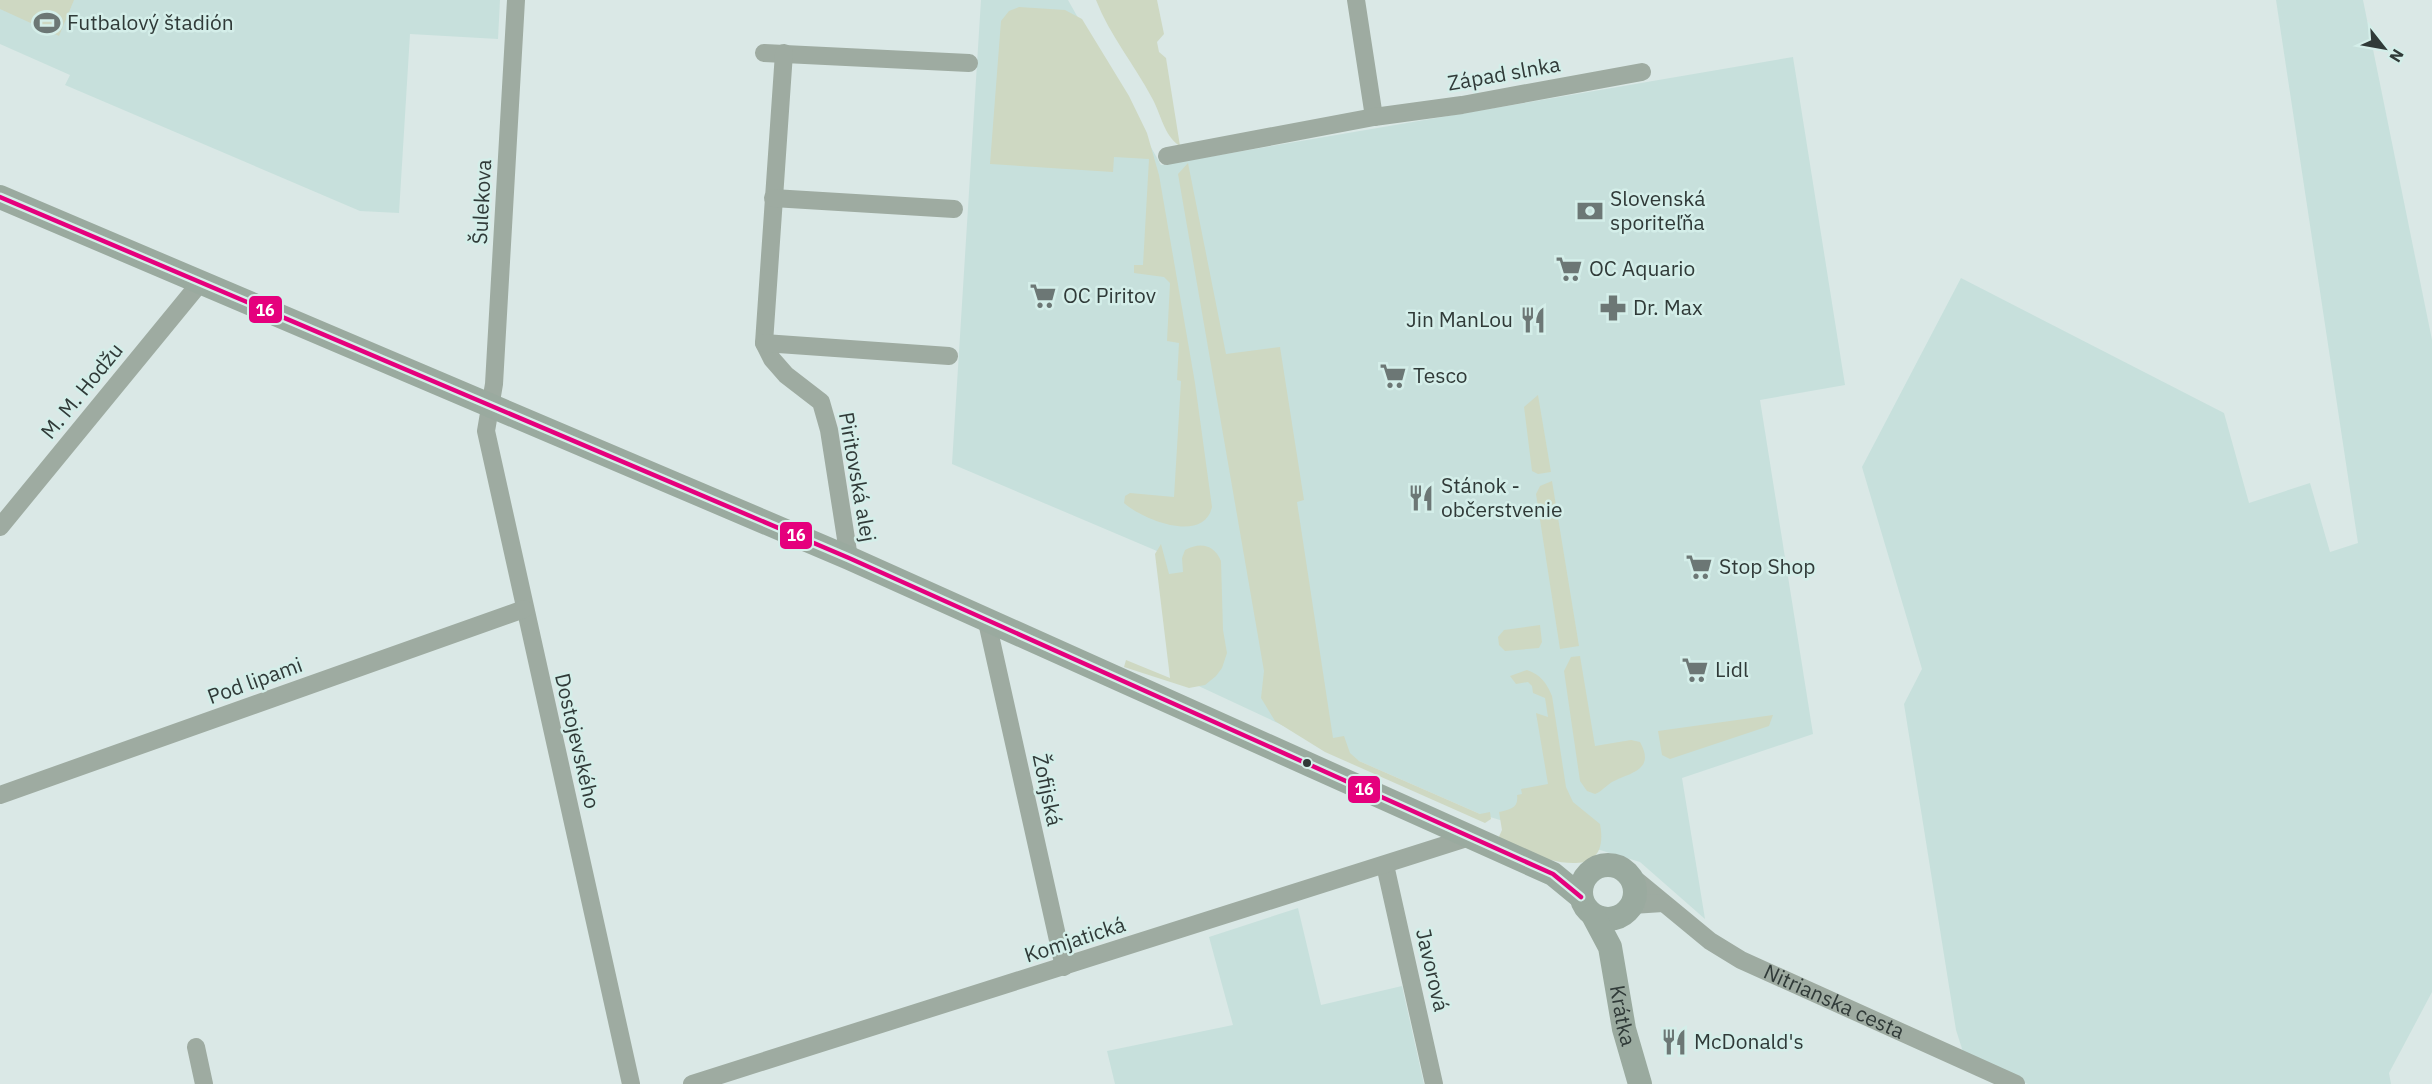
<svg xmlns="http://www.w3.org/2000/svg" width="2432" height="1084" viewBox="0 0 2432 1084" font-family="'IBM Plex Sans',sans-serif">
<style>
.built{fill:#c7e0dc}
.green{fill:#ced8c2}
.lines{fill:none;stroke-linecap:round;stroke-linejoin:round}
.minor{stroke:#9eaba1;stroke-width:18}
.secondary{stroke:#9aaa9f;stroke-width:24}
.bus-1-casing{stroke:#d4eee9;stroke-width:9}
.bus-1{stroke:#e5007d;stroke-width:4.5}
.bus-dot{fill:#303a38;stroke:#d4eee9;stroke-width:2}
.labels{text-anchor:middle;stroke-width:5;stroke-linejoin:round;paint-order:stroke}
.poi-label{font-size:21px;fill:#303a38;stroke:#d4eee9;text-anchor:start}
.street-label{font-size:21px;fill:#303a38;stroke:#d4eee9}
.line-badge{stroke:#d4eee9;stroke-width:2}
.badge-label{font-size:16px;text-anchor:middle;font-weight:bold;fill:#fff}
</style>
<rect width="100%" height="100%" fill="#dae8e6"/>
<g class="built">
<path d="M0,0H500L498,39L410,34L399,213L360,211L65,85L70,75L0,44Z"/>
<path d="M981,0H1068L1161,165L1793,57L1845,385L1760,400L1813,734L1682,778L1705,919L1640,862L1480,814L1359,761L1175,675L1157,551L952,464Z"/>
<path d="M2276,0H2363L2432,340V992L2389,1073L2391,1084H2028L1966,1061L1956,1030L1904,704L1922,669L1862,467L1961,278L2224,413L2249,503L2310,483L2330,552L2358,543Z"/>
<path d="M1298,908L1321,1005L1402,986L1424,1084H1115L1107,1051L1233,1025L1209,937Z"/>
</g>
<g class="green">
<path d="M0,0H74L59,36L0,9Z"/>
<path d="M1096,0H1157L1164,34L1157,42L1159,52L1166,58L1180,146C1164,136 1161,114 1152,98C1134,64 1110,36 1096,0Z"/>
<path d="M1019,7L1065,10L1082,19L1129,96L1147,133L1159,175L1195,383L1212,507C1204,544 1143,520 1124,503L1125,496L1130,493L1174,497L1181,381L1177,380L1179,343L1167,341L1170,283L1164,277L1134,273V265H1143L1149,159L1114,157L1113,172L990,164L1001,21L1009,11Z"/>
<path d="M1188,163L1226,354L1280,347L1304,500L1297,502L1333,738L1344,736L1350,753L1359,761L1480,814L1490,812L1491,819L1485,823L1325,752L1275,721L1261,698L1264,671L1178,174Z"/>
<path d="M1538,395L1551,472L1538,474L1532,471L1524,407Z"/>
<path d="M1552,481L1579,646L1560,649L1536,494L1540,486Z"/>
<path d="M1161,544L1169,574L1183,572L1182,558L1185,550C1200,542 1214,544 1221,561L1223,630L1227,653L1222,668L1216,676L1205,685L1189,688L1124,667L1126,660L1170,678L1155,554Z"/>
<path d="M1540,625L1542,642L1539,648L1505,651L1499,645L1498,637L1504,630Z"/>
<path d="M1580,656L1595,746L1631,740L1640,742C1655,769 1633,772 1614,781C1607,784 1603,791 1595,794L1587,791L1580,781L1564,671L1571,657Z"/>
<path d="M1527,670C1541,675 1546,682 1552,696L1566,787L1573,802L1600,824C1613,892 1527,853 1497,841L1502,830L1499,812C1510,809 1519,808 1517,795L1522,794L1521,789L1548,784L1536,713L1548,717L1545,698L1533,693L1532,686L1528,682L1516,684L1510,676Z"/>
<path d="M1773,715L1769,726L1670,759L1662,755L1658,731Z"/>
</g>
<g class="lines">
<g class="minor">
<path d="M516,0L494,384L486,431L631,1084"/>
<path d="M1356,0L1374,117"/>
<path d="M764,53L969,63"/>
<path d="M784,53L764,343L772,359L786,375L821,402L829,430L849,558"/>
<path d="M1167,156L1374,117L1462,105L1642,72"/>
<path d="M773,198L954,209"/>
<path d="M764,343L949,356"/>
<path d="M0,527L200,283"/>
<path d="M987,622L1064,967"/>
<path d="M0,795L524,609"/>
<path d="M1385,865L1434,1084"/>
<path id="s1" d="M1630,875L1710,941L1741,960L2016,1084"/>
<path d="M1632,905L1663,903"/>
<path d="M196,1047L204,1084"/>
<path d="M692,1084L1470,837"/>
</g>
<g class="secondary">
<path d="M0,197L849,558L1553,874L1581,897"/>
<circle cx="1608" cy="892" r="27"/>
<path id="s2" d="M1593,915L1610,947L1624,1029L1640,1084"/>
</g>
<g class="bus-1-casing">
<path id="bus-1" d="M0,197L849,558L1553,874L1581,897"/>
</g>
<use href="#bus-1" class="bus-1"/>
</g>
<defs>
<g id="stadium-bare" transform="scale(2.07)"><path d="M0-5a6.5 5 0 1 0 0 10a6.5 5 0 1 0 0-10ZM-3.5-1.8h7v3.6h-7Z" fill="#6c7775" stroke="#d4eee9" stroke-width="2.5" paint-order="stroke"/></g>
<g id="bank-bare" transform="scale(2.07)"><path d="M-6-4H6V4H-6ZM0-2.3a2.3 2.3 0 1 0 0 4.6a2.3 2.3 0 1 0 0-4.6Z" fill="#6c7775" stroke="#d4eee9" stroke-width="2.5" paint-order="stroke"/></g>
<g id="supermarket-bare" transform="scale(2.07)"><path d="M-6-5.5h2.5l.6 2H6L4.5 2H-2.5L-4.4-4H-6ZM-1.5 3.2a1.3 1.3 0 1 0 .1 0ZM3 3.2a1.3 1.3 0 1 0 .1 0Z" fill="#6c7775" stroke="#d4eee9" stroke-width="2.5" paint-order="stroke"/></g>
<g id="pharmacy-bare" transform="scale(2.07)"><path d="M-2-6h4v4h4v4h-4v4h-4v-4h-4v-4h4Z" fill="#6c7775" stroke="#d4eee9" stroke-width="2.5" paint-order="stroke"/></g>
<g id="restaurant-bare" transform="scale(2.07)"><path d="M-5-6h1v4h1v-4h1v4h1v-4h1v5L-1.5 .5V6h-2V.5L-5-1ZM5-6V6H3V1.5H1.5Q1.5-4 5-6Z" fill="#6c7775" stroke="#d4eee9" stroke-width="2.5" paint-order="stroke"/></g>
</defs>
<g fill-rule="evenodd">
<use href="#stadium-bare" x="47" y="23"/>
<use href="#bank-bare" x="1590" y="211"/>
<use href="#supermarket-bare" x="1569" y="269"/>
<use href="#supermarket-bare" x="1043" y="296"/>
<use href="#pharmacy-bare" x="1613" y="308"/>
<use href="#restaurant-bare" x="1533" y="320"/>
<use href="#supermarket-bare" x="1393" y="376"/>
<use href="#restaurant-bare" x="1421" y="498"/>
<use href="#supermarket-bare" x="1699" y="567"/>
<use href="#supermarket-bare" x="1695" y="670"/>
<use href="#restaurant-bare" x="1674" y="1042"/>
</g>
<circle class="bus-dot" cx="1307" cy="763" r="5"/>
<g class="labels">
<g class="poi-label">
<text x="67" y="30">Futbalový štadión</text>
<text x="1610" y="206">Slovenská<tspan x="1610" dy="24">sporiteľňa</tspan></text>
<text x="1589" y="276">OC Aquario</text>
<text x="1063" y="303">OC Piritov</text>
<text x="1633" y="315">Dr. Max</text>
<text x="1513" y="327" text-anchor="end">Jin ManLou</text>
<text x="1413" y="383">Tesco</text>
<text x="1441" y="493">Stánok -<tspan x="1441" dy="24">občerstvenie</tspan></text>
<text x="1719" y="574">Stop Shop</text>
<text x="1715" y="677">Lidl</text>
<text x="1694" y="1049">McDonald's</text>
</g>
<g class="street-label">
<text transform="translate(1504 74) rotate(-10)" y="7">Západ slnka</text>
<text transform="translate(482 202) rotate(-87)" y="7">Šulekova</text>
<text transform="translate(82 391) rotate(-51)" y="7">M. M. Hodžu</text>
<text transform="translate(857 477) rotate(80)" y="7">Piritovská alej</text>
<text transform="translate(255 681) rotate(-20)" y="7">Pod lipami</text>
<text transform="translate(577 741) rotate(77)" y="7">Dostojevského</text>
<text transform="translate(1047 790) rotate(78)" y="7">Žofijská</text>
<text transform="translate(1075 940) rotate(-18)" y="7">Komjatická</text>
<text transform="translate(1432 970) rotate(77)" y="7">Javorová</text>
<text dy="7" stroke="none"><textPath href="#s1" startOffset="242">Nitrianska cesta</textPath></text>
<text dy="7" stroke="none"><textPath href="#s2" startOffset="106">Krátka</textPath></text>
</g>
</g>
<g class="line-badge">
<rect x="248" y="295" width="35" height="29" rx="6" fill="#e5007d"/>
<rect x="779" y="521" width="34" height="29" rx="6" fill="#e5007d"/>
<rect x="1347" y="775" width="34" height="29" rx="6" fill="#e5007d"/>
</g>
<g class="badge-label">
<text x="265" y="316">16</text>
<text x="796" y="541">16</text>
<text x="1364" y="795">16</text>
</g>
<g transform="translate(2384 48) rotate(121)" stroke="#d4eee9" stroke-width="4.5" paint-order="stroke">
<path d="M0-4.5L10 22L0 15L-10 22Z" fill="#303a38"/>
<text y="-9" font-size="16" font-weight="bold" text-anchor="middle" fill="#303a38">N</text>
</g>
</svg>
